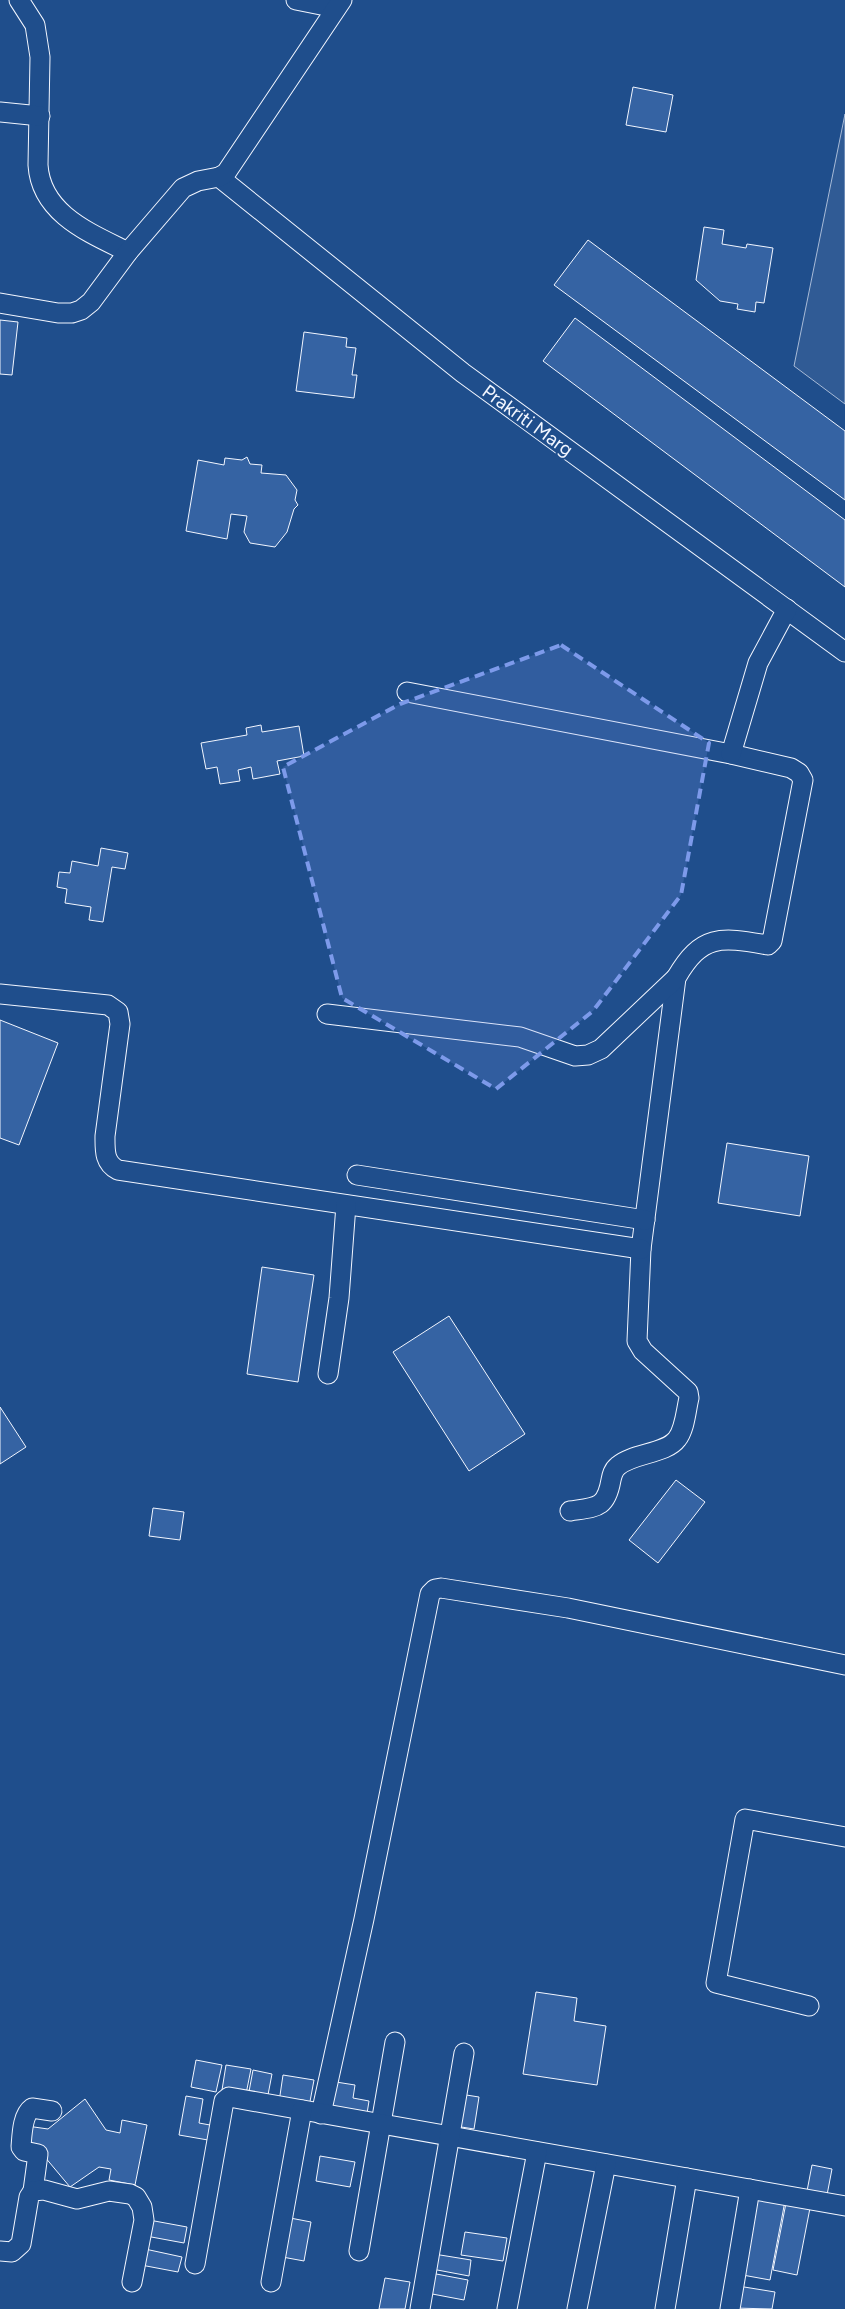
<svg xmlns="http://www.w3.org/2000/svg" width="845" height="2309" viewBox="0 0 845 2309" font-family="Figtree,sans-serif">
<style>
.built{fill:#305b95;stroke:#a8bbd7}
.building{fill:#3563a3;stroke:#f2f6ff}
.lines{fill:none;stroke-linecap:round;stroke-linejoin:round}
.minor-casing{stroke:#f2f6ff;stroke-width:21}
.minor{stroke:#1f4e8c;stroke-width:19}
.marked{fill:#7d9aea;fill-opacity:0.2;stroke:#7d9aea;stroke-width:4;stroke-dasharray:10 6;stroke-linejoin:round}
.labels{text-anchor:middle;stroke-width:4;stroke-linejoin:round;paint-order:stroke}
.street-label{font-size:19px;fill:#f2f6ff;stroke:#1f4e8c}
</style>
<rect width="100%" height="100%" fill="#1f4e8c"/>
<path class="built" d="M845,114V404L794,366Z"/>
<g class="building">
<path d="M633,87L673,95L666,132L626,125Z"/>
<path d="M704,227L724,230L722,244L746,248L747,244L773,248L764,303L756,302L755,312L737,309L738,304L720,301L696,280Z"/>
<path d="M588,240L845,431V500L554,285Z"/>
<path d="M575,318L845,520V587L543,361Z"/>
<path d="M0,320L18,322L12,375L0,374Z"/>
<path d="M304,332L347,338L346,347L356,348L352,375H357L354,398L296,391Z"/>
<path d="M247,457L250,464L262,465L261,473L286,475L297,490L295,500L298,505L294,509L287,532L275,547L250,543L244,532L247,516L231,514L227,539L186,531L198,460L224,465L225,458L242,460Z"/>
<path d="M261,725L262,732L299,726L304,756L277,761L280,774L253,779L251,767L238,770L240,781L220,784L217,767L206,769L201,743L247,735L246,728Z"/>
<path d="M101,848L128,853L125,869L112,867L103,922L89,920L91,907L65,903L67,889L57,887L59,872L70,873L72,861L98,866Z"/>
<path d="M0,1020L58,1043L19,1145L0,1138Z"/>
<path d="M727,1143L809,1156L800,1216L718,1203Z"/>
<path d="M262,1267L314,1275L298,1382L247,1374Z"/>
<path d="M449,1316L525,1434L469,1471L393,1352Z"/>
<path d="M0,1407L26,1447L0,1464Z"/>
<path d="M676,1480L705,1502L658,1563L629,1540Z"/>
<path d="M153,1508L184,1512L180,1540L149,1536Z"/>
<path d="M536,1992L577,1998L574,2021L606,2026L597,2085L523,2074Z"/>
<path d="M196,2060L222,2065L216,2092L191,2087Z"/>
<path d="M226,2065L251,2069L246,2094L222,2090Z"/>
<path d="M253,2070L272,2074L267,2100L248,2097Z"/>
<path d="M283,2075L314,2080L309,2107L279,2102Z"/>
<path d="M336,2082L355,2085L353,2098L369,2101L366,2120L331,2114Z"/>
<path d="M460,2094L479,2097L474,2129L455,2126Z"/>
<path d="M186,2096L203,2099L199,2123L210,2125L208,2140L179,2135Z"/>
<path d="M85,2099L106,2130L120,2133L122,2120L147,2125L135,2185L109,2180L111,2169L99,2167L70,2187L39,2150L23,2147L27,2126L48,2129Z"/>
<path d="M320,2156L355,2162L350,2187L316,2181Z"/>
<path d="M812,2165L832,2169L827,2195L807,2191Z"/>
<path d="M752,2194L785,2201L770,2280L737,2274Z"/>
<path d="M786,2203L810,2208L797,2275L773,2270Z"/>
<path d="M285,2217L311,2222L304,2261L277,2256Z"/>
<path d="M149,2220L187,2227L184,2243L146,2236Z"/>
<path d="M465,2232L507,2238L503,2261L461,2255Z"/>
<path d="M145,2249L182,2257L178,2272L141,2265Z"/>
<path d="M434,2254L471,2260L469,2276L432,2269Z"/>
<path d="M431,2273L468,2280L464,2300L427,2293Z"/>
<path d="M385,2278L410,2282L405,2309H379Z"/>
<path d="M738,2286L775,2292L772,2309L734,2308Z"/>
</g>
<g class="lines">
<g class="minor-casing">
<g id="minor">
<path d="M19,0L35,25L40,57L38,165C41,214 90,233 128,252"/>
<path d="M296,0L336,8"/>
<path d="M0,112L40,116"/>
<path d="M219,177L463,373L845,652"/>
<path d="M0,303L58,313H72L81,310L91,302L128,252L183,188L198,181L219,177L226,173L342,0"/>
<path d="M407,692L731,754L791,768L799,773L803,780L772,941L768,945C721,937 702,933 676,978L641,1249L637,1341L643,1351L688,1392L689,1398C686,1410 685,1429 677,1439C666,1454 633,1453 618,1466C613,1470 612,1475 611,1480C606,1509 596,1507 570,1511"/>
<path d="M731,754L758,663L787,609"/>
<path d="M0,994L108,1005L118,1012L120,1024L105,1136C105,1150 104,1163 118,1170L641,1249"/>
<path d="M327,1014L520,1037L575,1056L588,1055L601,1049L676,978"/>
<path d="M357,1175L645,1220"/>
<path d="M328,1374L339,1298L346,1205"/>
<path d="M809,2006L716,1983L745,1819L845,1837"/>
<path d="M321,2114L364,1919L430,1594L435,1589L441,1588L568,1608L845,1665"/>
<path d="M33,2191L38,2154L24,2151L21,2147C22,2136 22,2115 32,2108L52,2111"/>
<path d="M0,2251L12,2252L21,2244L29,2197L33,2191L44,2190L77,2199L109,2191L130,2194L136,2197L142,2207L144,2220L132,2282"/>
<path d="M359,2251L395,2042"/>
<path d="M195,2264L224,2101L229,2097L845,2206"/>
<path d="M271,2282L302,2110"/>
<path d="M420,2309L464,2053"/>
<path d="M507,2309L537,2152"/>
<path d="M577,2309L606,2164"/>
<path d="M665,2309L687,2178"/>
<path d="M730,2309L750,2189"/>
</g>
</g>
<use href="#minor" class="minor"/>
</g>
<path class="marked" d="M561,645L709,743L681,895L593,1011L496,1089L342,998L283,767L400,704Z"/>
<g class="labels">
<g class="street-label">
<text transform="translate(528 420) rotate(36)" y="7">Prakriti Marg</text>
</g>
</g>
</svg>
